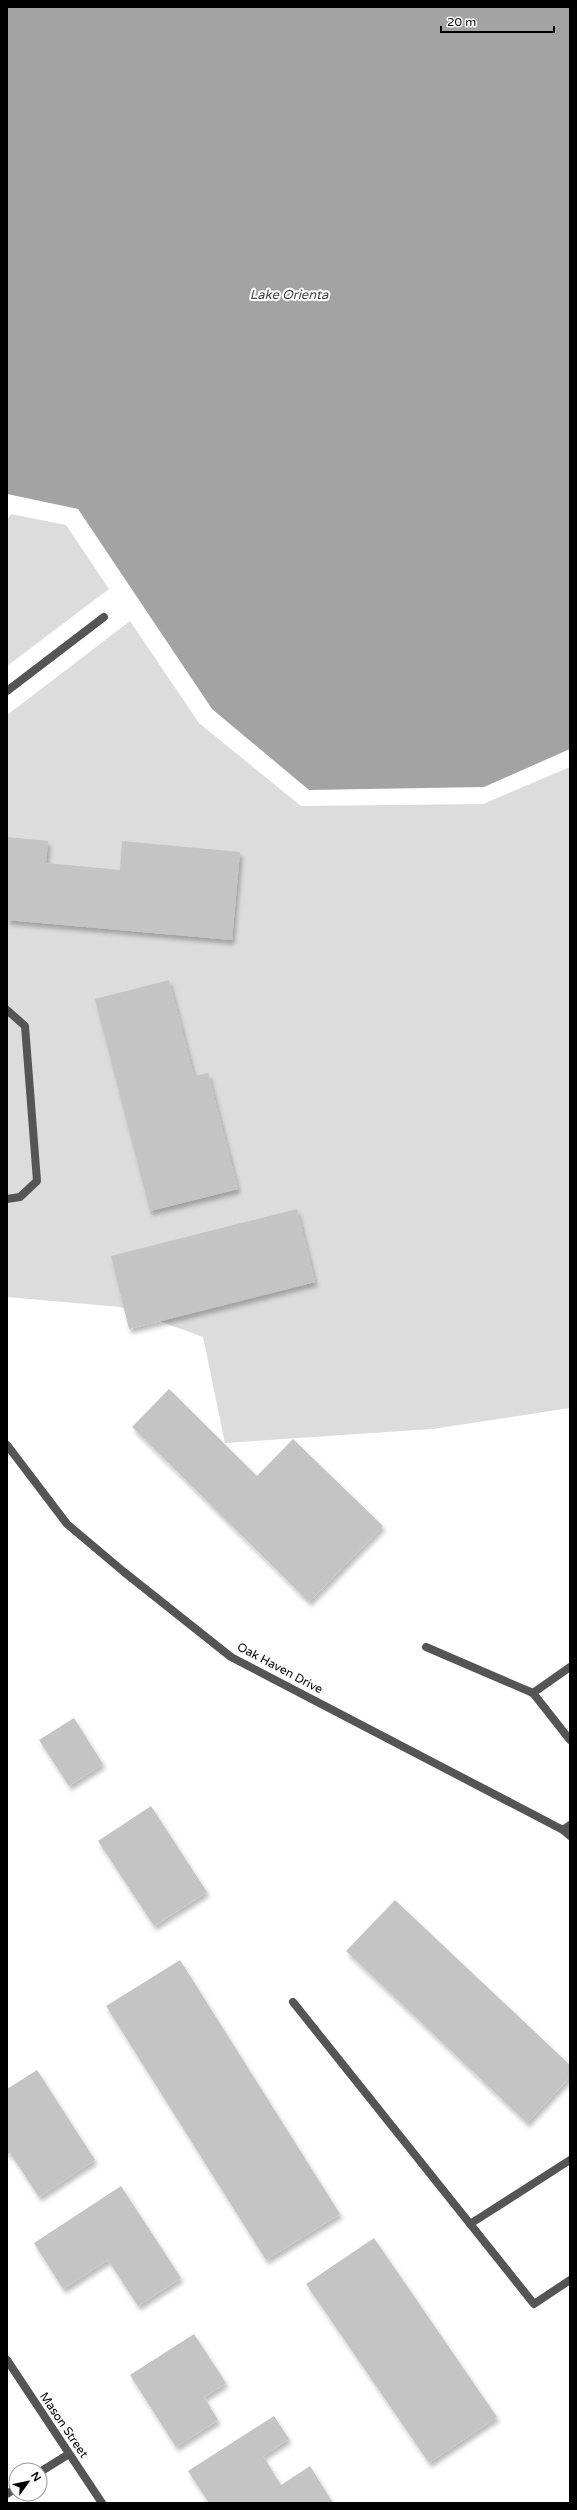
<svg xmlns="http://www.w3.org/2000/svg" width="577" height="2510" viewBox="0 0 577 2510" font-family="'Varela Round',sans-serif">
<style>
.green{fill:#dcdcdc}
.water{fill:#a3a3a3}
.building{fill:#c4c4c4;filter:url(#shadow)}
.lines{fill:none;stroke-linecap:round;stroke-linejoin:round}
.service{stroke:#555;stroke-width:8}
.minor{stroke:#555;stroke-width:8}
.labels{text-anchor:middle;stroke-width:4;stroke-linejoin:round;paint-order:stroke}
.street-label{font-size:12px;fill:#000;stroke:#fff}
.water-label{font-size:13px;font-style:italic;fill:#444;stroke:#fff}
</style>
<defs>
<filter id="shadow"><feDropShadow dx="2.5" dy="4.5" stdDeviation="2" flood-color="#0004"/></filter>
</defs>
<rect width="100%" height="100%" fill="#fff"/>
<g class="green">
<path d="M11,514L66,525L109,589L7,666V520Z"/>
<path d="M130,621L199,723L301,806L483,804L570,767V1408L432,1429L225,1443L203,1337L120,1307L7,1297V715Z"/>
</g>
<path class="water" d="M7,7H570V749L484,787L309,790L212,709L78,509L7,494Z"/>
<g class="building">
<path d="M7,837L48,841L46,863L120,870L122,841L240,852L232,940L7,920Z"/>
<path d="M169,980L194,1076L208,1073L238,1189L150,1211L95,999Z"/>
<path d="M297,1209L315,1282L129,1329L111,1256Z"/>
<path d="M169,1389L257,1476L293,1439L383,1526L309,1602L132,1427Z"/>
<path d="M74,1718L103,1764L69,1786L39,1740Z"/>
<path d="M151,1806L207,1892L154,1926L98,1841Z"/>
<path d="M395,1900L570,2065V2077L527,2123L346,1951Z"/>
<path d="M180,1960L340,2214L266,2260L106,2006Z"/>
<path d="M37,2070L95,2160L39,2197L10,2153L7,2155V2089Z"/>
<path d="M121,2186L181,2278L138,2306L108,2260L63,2289L34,2243Z"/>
<path d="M374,2238L497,2417L429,2463L306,2284Z"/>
<path d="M194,2334L226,2383L204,2397L218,2420L176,2447L130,2375Z"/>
<path d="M274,2416L289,2439L263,2456L281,2485L310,2466L333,2503H209L188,2471Z"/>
</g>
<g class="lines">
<g class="service">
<path d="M7,1010L25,1026L37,1181L20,1197L7,1199"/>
<path d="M426,1647L533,1693L570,1667"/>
<path d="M533,1693L570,1740"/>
<path d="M563,1830L570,1825"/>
<path d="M293,2002L534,2304L570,2280"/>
<path d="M470,2224L570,2160"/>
</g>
<g class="minor">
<path d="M7,691L104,617"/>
<path d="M7,1445L67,1524L124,1572L231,1657L563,1830L570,1836"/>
<path d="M7,2360L102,2503"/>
<path d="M40,2472L69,2454"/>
<path d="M7,2494L16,2488"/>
</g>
</g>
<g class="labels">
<g class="street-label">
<text transform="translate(280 1668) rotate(28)" y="4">Oak Haven Drive</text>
<text transform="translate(64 2425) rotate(56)" y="4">Mason Street</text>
</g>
<g class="water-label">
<text x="289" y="299">Lake Orienta</text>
</g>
</g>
<rect width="577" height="2510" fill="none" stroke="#000000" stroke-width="16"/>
<g transform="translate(28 2482) rotate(57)"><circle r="19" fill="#ffffff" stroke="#999999"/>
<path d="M0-3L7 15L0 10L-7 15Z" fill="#000000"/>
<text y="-6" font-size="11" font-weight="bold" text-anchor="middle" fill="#000000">N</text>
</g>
<path d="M441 26v6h113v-6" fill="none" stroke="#000000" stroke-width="2"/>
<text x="447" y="26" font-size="12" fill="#000000" stroke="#ffffff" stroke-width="3" paint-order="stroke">20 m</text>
</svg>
